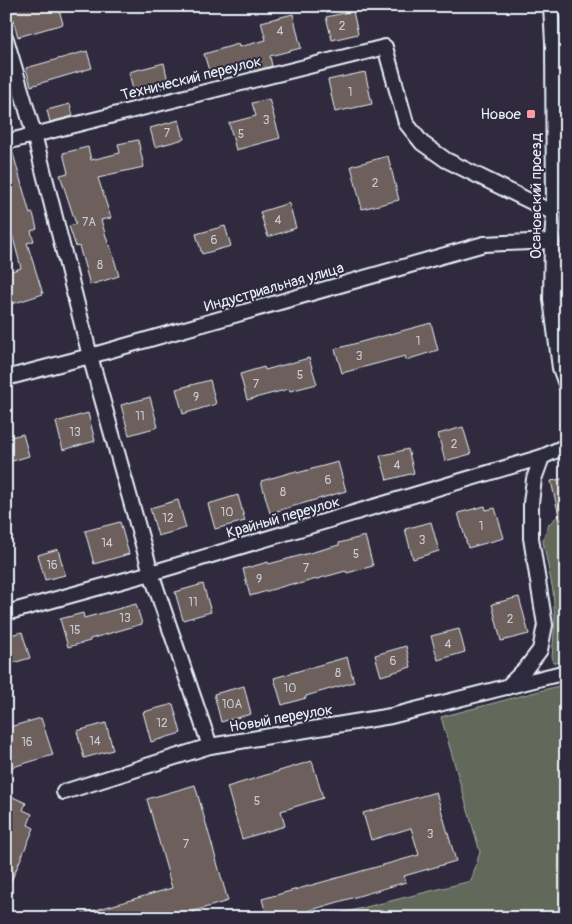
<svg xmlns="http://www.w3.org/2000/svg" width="572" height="924" viewBox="0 0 572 924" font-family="Pangolin,sans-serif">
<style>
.green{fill:#62685a;stroke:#a5aca9}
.building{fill:#6c5f5b;stroke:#e8f1f8}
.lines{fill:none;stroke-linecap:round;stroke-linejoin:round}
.minor-casing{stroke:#e8f1f8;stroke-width:18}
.minor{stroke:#2f2a3d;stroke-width:14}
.poi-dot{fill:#ff9aa2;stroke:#2f2a3d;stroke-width:2}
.labels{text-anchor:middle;stroke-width:4;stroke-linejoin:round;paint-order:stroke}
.number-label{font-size:12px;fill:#c9ccd1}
.street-label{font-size:15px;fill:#e8f1f8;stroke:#2f2a3d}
.poi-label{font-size:15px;fill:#e8f1f8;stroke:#2f2a3d;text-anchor:end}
</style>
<rect width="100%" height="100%" fill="#2f2a3d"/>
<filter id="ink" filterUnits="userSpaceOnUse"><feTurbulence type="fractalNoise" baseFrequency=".02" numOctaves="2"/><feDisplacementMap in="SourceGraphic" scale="10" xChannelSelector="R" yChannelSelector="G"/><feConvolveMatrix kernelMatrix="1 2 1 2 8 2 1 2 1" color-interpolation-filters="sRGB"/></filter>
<g filter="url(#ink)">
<g class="green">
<path d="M566,512V662L554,663L552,657L555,621L553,591L543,541L549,524L559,515Z"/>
<path d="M566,684V918H322L471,881L480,852L441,717Z"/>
</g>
<g class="building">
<path d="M9,6H58L63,24L18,37Z"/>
<path d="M353,11L358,34L332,40L326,17Z"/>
<path d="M293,14L301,48L270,56L272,66L251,72L249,62L210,74L204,54L238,44L239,47L266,40L261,22Z"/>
<path d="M87,51L92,68L31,86L26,68Z"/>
<path d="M164,63L169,86L134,95L129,72Z"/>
<path d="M365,72L372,104L335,112L328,80Z"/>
<path d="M269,99L280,138L236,150L229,123L256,116L252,103Z"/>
<path d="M70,104L73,116L50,122L47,110Z"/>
<path d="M179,120L184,139L155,147L150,128Z"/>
<path d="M138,140L144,167L107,175V176L98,178L111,218L101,220L109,246L110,245L119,276L90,285L79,246L76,247L69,226L76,224L60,175L68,173L63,153L88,147L91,160L120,153L118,144Z"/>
<path d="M12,150L30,214L33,213L37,229L31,231L34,241L27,243L43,294L9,305L6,295V273L21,268L6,211V151Z"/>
<path d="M388,156L399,200L362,209L351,166Z"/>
<path d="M289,203L296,228L268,237L260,212Z"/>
<path d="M225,226L231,246L202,254L196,234Z"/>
<path d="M431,323L438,350L406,360L405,356L342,373L335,349Z"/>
<path d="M309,358L317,384L290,391L289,389L247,400L240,374L264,367L265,370Z"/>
<path d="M210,380L216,404L183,414L176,389Z"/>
<path d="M150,397L158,427L129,435L121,405Z"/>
<path d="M88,413L95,441L63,450L56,422Z"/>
<path d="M463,427L471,454L445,461L438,434Z"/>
<path d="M23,434L29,456L6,463V438Z"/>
<path d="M408,449L414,473L387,480L380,456Z"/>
<path d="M338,462L346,491L270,513L261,481L296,471L297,473Z"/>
<path d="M566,478V519L560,520L551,481Z"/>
<path d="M238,495L245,521L215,529L208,504Z"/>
<path d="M178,500L186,528L158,536L150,508Z"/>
<path d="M485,506L486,510L495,508L504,538L468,548L458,513Z"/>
<path d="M120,522L129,554L94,564L85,531Z"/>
<path d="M431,522L439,551L413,559L405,529Z"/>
<path d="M365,536L373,566L347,573L346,571L295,585V583L250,596L243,569L268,562L269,564L339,545V543Z"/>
<path d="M58,549L65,575L45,580L38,555Z"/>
<path d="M203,584L211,612L183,620L175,592Z"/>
<path d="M519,597L529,634L501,641L492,604Z"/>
<path d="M136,604L142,624L90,639V641L68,647L60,619L83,613L84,618Z"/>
<path d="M459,629L465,652L438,660L431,636Z"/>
<path d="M22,632L30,658L6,665V636Z"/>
<path d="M406,646L411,667L381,676L375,655Z"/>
<path d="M347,657L354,682L306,696V698L282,705L274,678Z"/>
<path d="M244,686L251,714L221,722L214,694Z"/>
<path d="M173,704L181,733L151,742L143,712Z"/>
<path d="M41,718L53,755L6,769V728Z"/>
<path d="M106,723L113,750L84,758L77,731Z"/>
<path d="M312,761L323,798L281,811L285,826L242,839L227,787Z"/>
<path d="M195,785L228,901L194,911L196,918H83L82,914L172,888L147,799Z"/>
<path d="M436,792L456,861L404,876L406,882L284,918H267L262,899L419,855L411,828L371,840L363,813Z"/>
<path d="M6,794L26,803L23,810L32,814L28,825L34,828L6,893Z"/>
</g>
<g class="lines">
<g class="minor-casing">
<g id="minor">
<path d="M551,6L553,43L554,213L552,241L551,299L560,368L566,384"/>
<path d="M6,39L34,134L90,356L151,573L210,746"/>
<path d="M6,142L385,47L406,123L422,143L446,160L554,213"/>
<path d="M6,378L90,356L484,244L552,241"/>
<path d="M6,613L151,573L542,457L566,446"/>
<path d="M507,687L527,667L540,650L545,625L531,538V503L534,479L542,457"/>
<path d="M64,792L210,746L391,716L566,672"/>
</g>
</g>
<use href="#minor" class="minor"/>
</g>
</g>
<rect class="poi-dot" x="526" y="109" width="10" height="10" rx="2.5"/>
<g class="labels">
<g class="number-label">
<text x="342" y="30">2</text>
<text x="280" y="35">4</text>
<text x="350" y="96">1</text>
<text x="266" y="124">3</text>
<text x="167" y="137">7</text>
<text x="241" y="138">5</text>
<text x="375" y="187">2</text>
<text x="278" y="224">4</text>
<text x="89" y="226">7А</text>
<text x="214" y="244">6</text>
<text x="100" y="269">8</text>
<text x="418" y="345">1</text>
<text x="359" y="360">3</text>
<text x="300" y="379">5</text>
<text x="256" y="388">7</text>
<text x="196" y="401">9</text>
<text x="140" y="420">11</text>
<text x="75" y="436">13</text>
<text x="454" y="448">2</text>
<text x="397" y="469">4</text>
<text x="328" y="484">6</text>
<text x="283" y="496">8</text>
<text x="227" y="516">10</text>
<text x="168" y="522">12</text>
<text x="481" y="530">1</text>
<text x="422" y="544">3</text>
<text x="107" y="547">14</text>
<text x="356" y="558">5</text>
<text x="52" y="569">16</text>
<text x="306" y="572">7</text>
<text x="259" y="583">9</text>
<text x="193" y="606">11</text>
<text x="125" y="622">13</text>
<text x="510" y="623">2</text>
<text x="75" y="634">15</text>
<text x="448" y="648">4</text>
<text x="393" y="665">6</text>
<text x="338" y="677">8</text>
<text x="290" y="692">10</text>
<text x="232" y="708">10А</text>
<text x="162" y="727">12</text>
<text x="95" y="745">14</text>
<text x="27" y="746">16</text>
<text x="257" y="805">5</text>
<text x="430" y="838">3</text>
<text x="186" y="848">7</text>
</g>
<g class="street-label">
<text transform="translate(191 78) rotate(-14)" y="5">Технический переулок</text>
<text transform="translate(536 196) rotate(-90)" y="5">Осановский проезд</text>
<text transform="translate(274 287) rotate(-16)" y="5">Индустриальная улица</text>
<text transform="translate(283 517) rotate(-16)" y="5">Крайный переулок</text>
<text transform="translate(281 718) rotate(-10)" y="5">Новый переулок</text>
</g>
<g class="poi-label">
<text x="521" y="119">Новое</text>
</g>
</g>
<rect width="572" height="924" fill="none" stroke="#2f2a3d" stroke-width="25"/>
<rect x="12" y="12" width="547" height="899" fill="none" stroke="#e8f1f8" stroke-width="2" filter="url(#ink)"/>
</svg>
